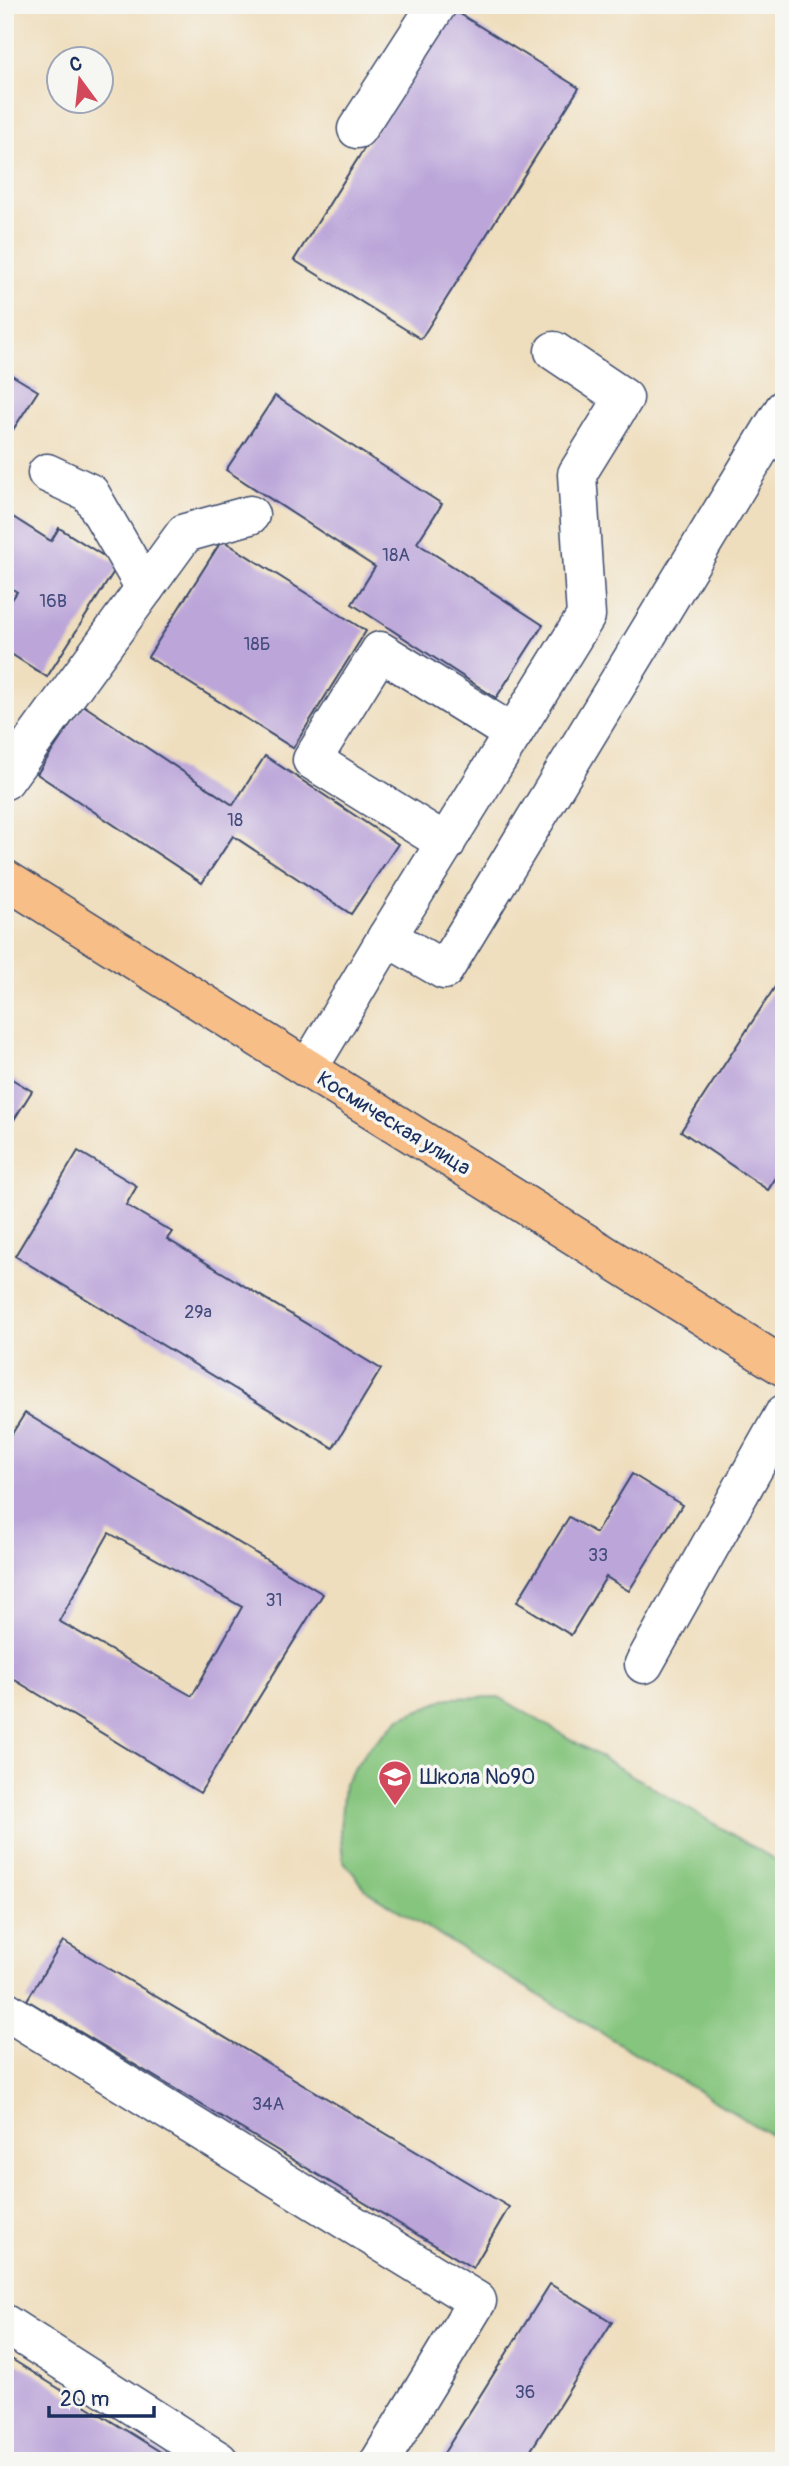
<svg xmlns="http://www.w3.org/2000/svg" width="789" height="2466" viewBox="0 0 789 2466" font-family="Pangolin,sans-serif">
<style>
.green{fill:#85c57d;stroke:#507a6e;stroke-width:2}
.building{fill:#bba5d9;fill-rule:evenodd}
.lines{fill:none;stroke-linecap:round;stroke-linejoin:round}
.minor-casing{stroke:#3b496c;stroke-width:41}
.major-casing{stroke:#3b496c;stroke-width:41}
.minor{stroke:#fff;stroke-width:38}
.major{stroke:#f7be87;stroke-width:38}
.labels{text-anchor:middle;stroke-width:7;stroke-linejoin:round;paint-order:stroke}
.number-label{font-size:18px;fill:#434c7d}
.street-label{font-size:21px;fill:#1b2f5e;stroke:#f6f6f2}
.poi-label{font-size:21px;fill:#1b2f5e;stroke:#f6f6f2;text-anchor:start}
</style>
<rect width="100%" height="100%" fill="#f6f6f2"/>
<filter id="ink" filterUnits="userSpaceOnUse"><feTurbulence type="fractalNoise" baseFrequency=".0143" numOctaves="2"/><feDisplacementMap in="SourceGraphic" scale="14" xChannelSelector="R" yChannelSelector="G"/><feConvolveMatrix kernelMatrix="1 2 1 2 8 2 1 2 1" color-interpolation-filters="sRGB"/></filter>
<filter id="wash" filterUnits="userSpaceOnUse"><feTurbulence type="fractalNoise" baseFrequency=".00686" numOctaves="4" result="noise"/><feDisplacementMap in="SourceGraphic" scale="28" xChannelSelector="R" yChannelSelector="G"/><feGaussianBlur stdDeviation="1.57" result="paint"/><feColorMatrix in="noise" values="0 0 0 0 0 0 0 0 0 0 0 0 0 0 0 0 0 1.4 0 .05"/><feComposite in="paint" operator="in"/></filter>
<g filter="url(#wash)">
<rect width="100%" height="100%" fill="#efdebd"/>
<path class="green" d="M499,1697L784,1865V2141L779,2140L368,1892L343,1860L340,1829L344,1784L366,1751L400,1718L449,1698Z"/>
<g id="blocks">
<g class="building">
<path d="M452,9L579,88L421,339L294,260Z"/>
<path d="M5,371L38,391L5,442Z"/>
<path d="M275,396L442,504L417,543L543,625L496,698L352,604L375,567L226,470Z"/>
<path d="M5,512L51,541L59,528L118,565L47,677L5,650V610L17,592L5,584Z"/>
<path d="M222,540L366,631L293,748L148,657Z"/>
<path d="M83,705L233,805L265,756L398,844L351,914L233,836L202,883L37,774Z"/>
<path d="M784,973V1165L768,1190L681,1131Z"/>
<path d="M5,1075L32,1091L5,1134Z"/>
<path d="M78,1151L137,1186L126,1205L172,1232L167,1239L381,1369L333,1448L15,1256Z"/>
<path d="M25,1413L323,1594L200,1793L5,1674V1445ZM109,1533L242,1607L192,1696L59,1621Z"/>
<path d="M632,1474L682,1505L629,1591L606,1577L571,1635L517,1602L569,1517L596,1533Z"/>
<path d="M63,1941L509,2207L473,2268L27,2000Z"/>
<path d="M550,2284L612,2322L524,2461H439Z"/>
<path d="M5,2355L175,2461H5Z"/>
</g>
</g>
</g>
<g filter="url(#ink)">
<use href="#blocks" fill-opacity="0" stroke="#3b496c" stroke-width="2"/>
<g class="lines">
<g class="minor-casing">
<g id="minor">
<path d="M357,129L437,5"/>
<path d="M47,473L90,493L145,588"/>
<path d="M5,780L185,533L250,515"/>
<path d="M446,843L312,760L380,651L513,734"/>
<path d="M387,937L586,616L577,474L624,398L554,351"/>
<path d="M308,1069L387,937L444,970L784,409"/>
<path d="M644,1664L784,1414"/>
<path d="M5,2010L477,2301L380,2461"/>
<path d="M5,2324L219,2461"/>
</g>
</g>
<g class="major-casing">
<path id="major" d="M5,879L784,1367"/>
</g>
<use href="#minor" class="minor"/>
<use href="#major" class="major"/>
</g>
</g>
<defs>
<g id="school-pin" transform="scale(1.75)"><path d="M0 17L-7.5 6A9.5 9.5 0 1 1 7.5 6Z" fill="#d1495b" stroke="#f6f6f2"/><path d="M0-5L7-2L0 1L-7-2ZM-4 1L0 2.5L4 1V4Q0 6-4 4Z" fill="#fff"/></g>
</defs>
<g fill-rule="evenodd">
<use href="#school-pin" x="395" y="1777"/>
</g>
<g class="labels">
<g class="number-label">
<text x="396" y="561">18А</text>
<text x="53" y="607">16В</text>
<text x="257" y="650">18Б</text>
<text x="235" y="826">18</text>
<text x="198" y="1318">29а</text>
<text x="598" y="1561">33</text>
<text x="274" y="1606">31</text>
<text x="268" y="2110">34А</text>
<text x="525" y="2398">36</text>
</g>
<g class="street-label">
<text transform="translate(394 1123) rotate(32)" y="7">Космическая улица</text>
</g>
<g class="poi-label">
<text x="420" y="1784">Школа №90</text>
</g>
</g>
<rect width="789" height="2466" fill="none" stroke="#f6f6f2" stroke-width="28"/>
<g transform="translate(80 80) rotate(345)"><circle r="33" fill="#f6f6f2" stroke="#9ea6b7" stroke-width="2"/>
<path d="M0-5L12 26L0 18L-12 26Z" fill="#d1495b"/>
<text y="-10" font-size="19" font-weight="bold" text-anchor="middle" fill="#1b2f5e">С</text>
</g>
<path d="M49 2406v10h105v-10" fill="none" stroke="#1b2f5e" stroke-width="3.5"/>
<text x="60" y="2406" font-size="21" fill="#1b2f5e" stroke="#f6f6f2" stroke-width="5" paint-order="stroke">20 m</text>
</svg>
